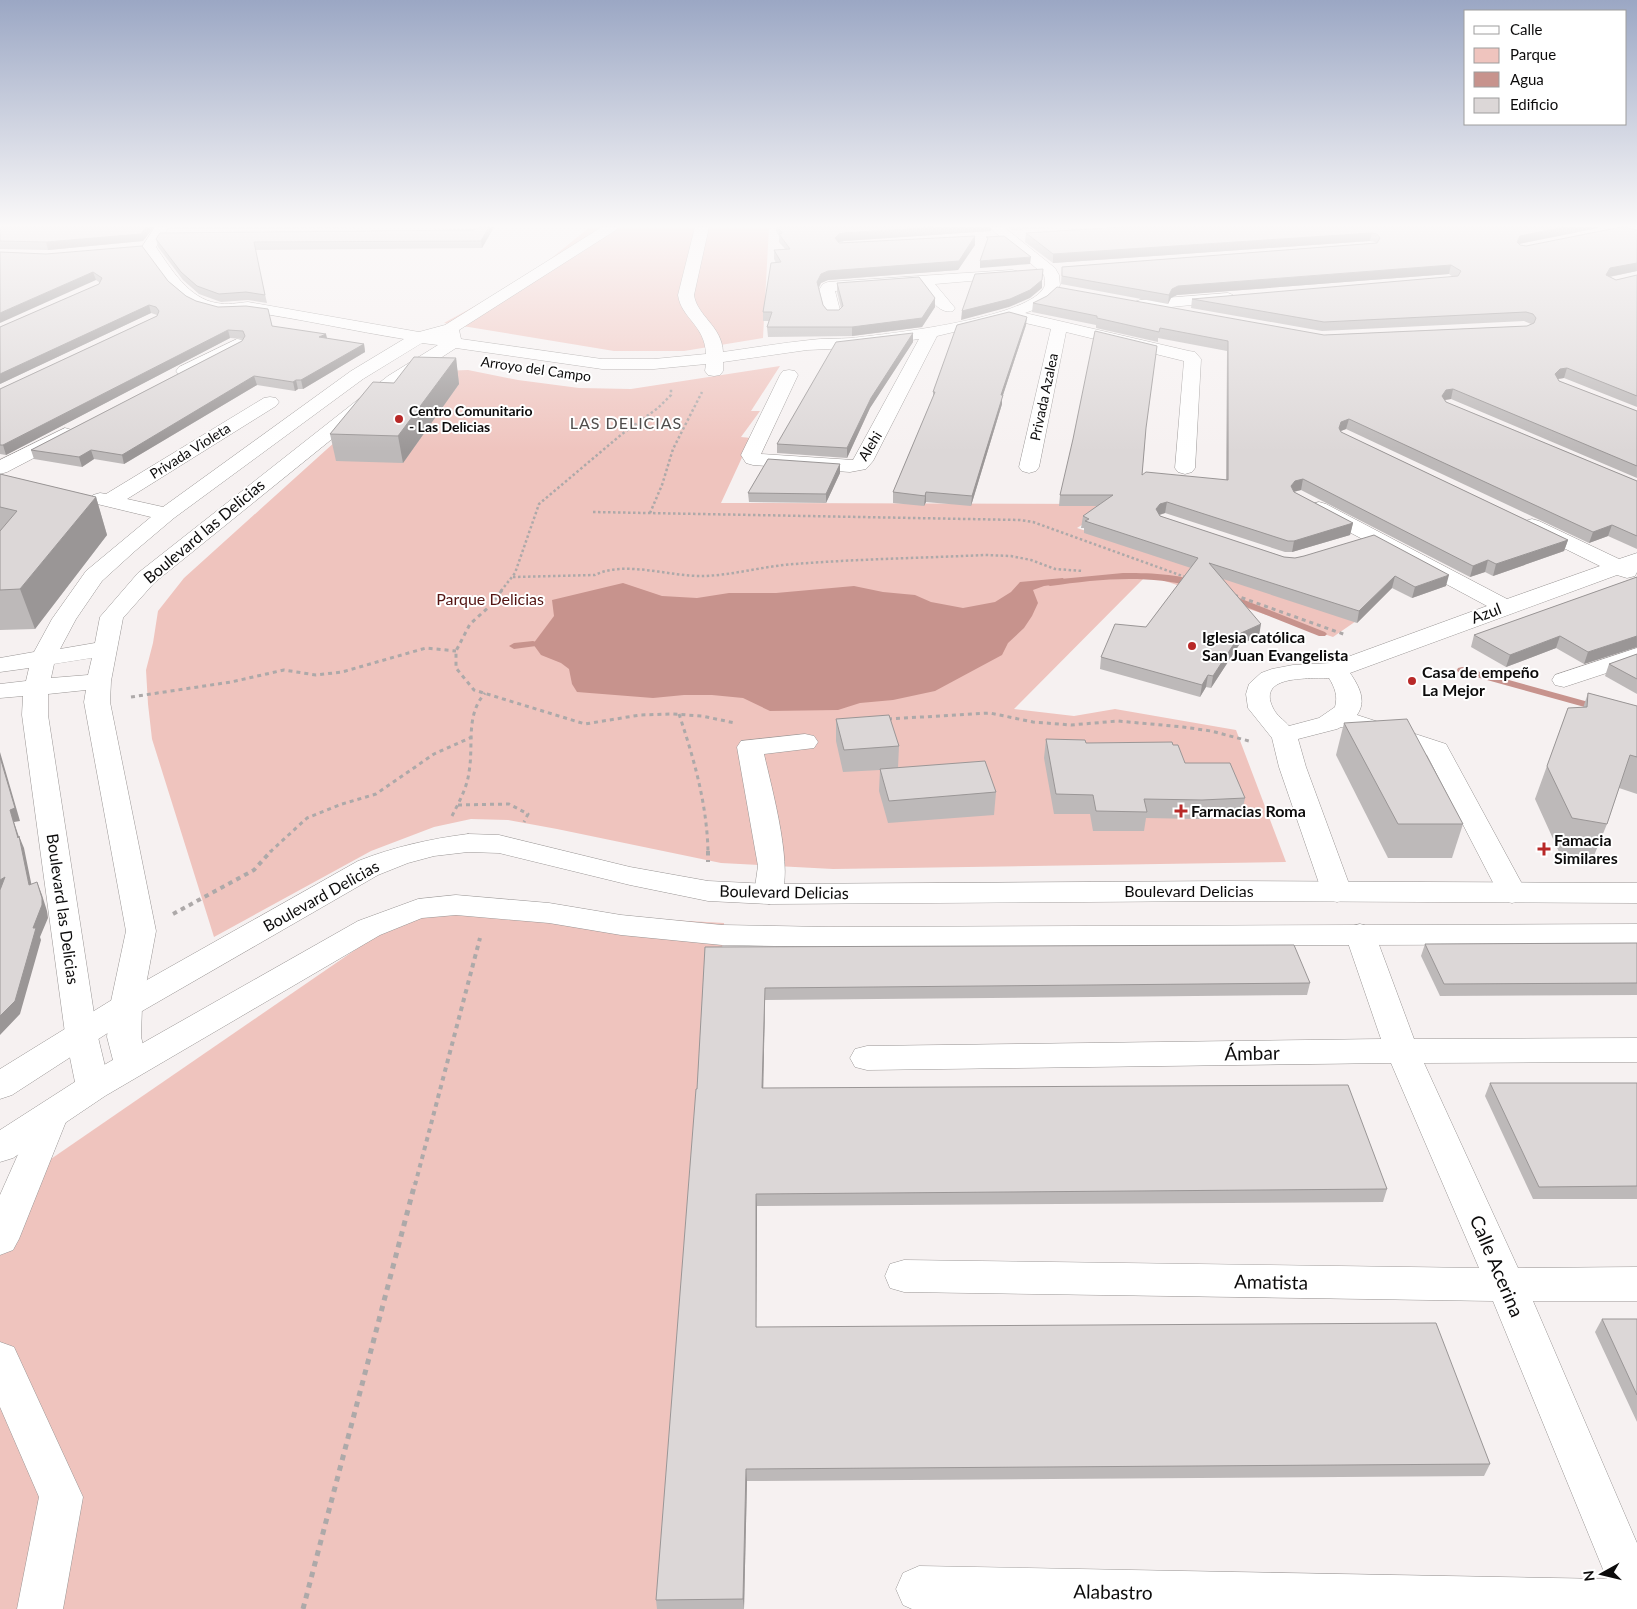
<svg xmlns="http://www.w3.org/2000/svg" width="1637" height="1609" viewBox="0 0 1637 1609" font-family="Lato,sans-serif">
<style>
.green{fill:#efc4be}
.water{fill:#c7938d}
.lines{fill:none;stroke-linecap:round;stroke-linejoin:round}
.stream{fill:#c7938d;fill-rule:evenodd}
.minor-casing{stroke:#9a9695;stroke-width:1}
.major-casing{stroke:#9a9695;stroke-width:1}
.path-far3{stroke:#ada9a9;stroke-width:2.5;stroke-dasharray:2.5 2.5;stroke-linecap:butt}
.path-far2{stroke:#ada9a9;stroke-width:3;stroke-dasharray:4 4;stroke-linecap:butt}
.path-far1{stroke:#ada9a9;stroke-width:4;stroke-dasharray:4.5 4.5;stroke-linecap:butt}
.path{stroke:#ada9a9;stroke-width:5;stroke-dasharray:5.5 5.5;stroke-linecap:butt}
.minor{fill:#fff;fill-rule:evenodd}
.major{fill:#fff;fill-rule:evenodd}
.wall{fill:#bdb9b9}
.shaded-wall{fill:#9a9696}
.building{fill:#dcd7d7;stroke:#9a9696}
.poi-dot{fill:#b82928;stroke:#fff;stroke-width:2}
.labels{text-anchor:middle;stroke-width:4;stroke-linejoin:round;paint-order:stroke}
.far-street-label{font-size:14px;fill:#0c0b0b;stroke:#fff}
.far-poi-label{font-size:14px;font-weight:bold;fill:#0c0b0b;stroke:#fff;text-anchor:start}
.far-quarter-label{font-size:16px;letter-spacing:1px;fill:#504d4c;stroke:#fff}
.street-label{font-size:16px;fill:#0c0b0b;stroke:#fff}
.park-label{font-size:16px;fill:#541513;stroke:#fff}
.poi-label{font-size:16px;font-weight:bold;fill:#0c0b0b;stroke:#fff;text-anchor:start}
.near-street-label{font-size:19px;fill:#0c0b0b;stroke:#fff}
</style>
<rect width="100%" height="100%" fill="#f6f1f1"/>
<g class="green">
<path d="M590,227H769L763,338L684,351H614L444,323L528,277Z"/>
<path d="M780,366L751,411H760L741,437L751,438L721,503L1115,504L1077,528L1359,619L1333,637L1147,575L1014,709L1074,716L1115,709L1236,730L1286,862L833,869L721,863L557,829L508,820L471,819L434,827L371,851L214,937L152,739L148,704L146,670L153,643L158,611L184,578L397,386L442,371L468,370L518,380L579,388L631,389Z"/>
<path d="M419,906L724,923L671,1609H0V1194Z"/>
</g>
<path class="water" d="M1063,578L1066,583L1044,586L1033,590L1038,603L1032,616L1024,628L1008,643L1002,655L935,691L893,700L860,703L838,710L770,711L743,698L712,695H684L653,698L577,692L572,684L569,669L561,663L541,655L533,644L554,616L552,600L623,583L662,596L697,598L729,593H776L854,586L883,592L915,595L931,602L963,608L995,602L1011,592L1020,582Z"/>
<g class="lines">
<g class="stream">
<path d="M1123,573C1142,573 1185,573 1200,584L1195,587C1146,574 1099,579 1050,586L1045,583L1050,580Z"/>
<path d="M1229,594L1325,632L1327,634L1325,636H1319L1226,599V595Z"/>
<path d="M533,641L536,642L538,644L536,646L514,649L509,646L514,643Z"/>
<path d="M1462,667L1603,706L1604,708L1599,711L1458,672L1457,670L1458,668Z"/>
</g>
<g class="minor-casing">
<g id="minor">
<path d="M155,227H169L156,247C171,269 189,299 217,303C227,305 238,303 248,302L419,332L445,325L602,227H618L616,230L459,330L461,339L602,359H654L706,354C705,325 681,318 678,295L695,227H709L694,295C697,316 722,326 723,352C752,348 781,343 810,340C824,338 838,339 852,338C888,334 1023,319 1043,289C1046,285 1045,280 1044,275L989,227H1004L1055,268L1059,275L1060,285L1052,297L1036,309L1025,313L1189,351L1195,352L1201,359L1195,468L1192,472L1185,474L1178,472L1175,468L1184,361L1066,332L1039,467L1036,471L1029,473L1022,471L1019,467L1051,329L1008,319L937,336L873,461L866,469L850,472L753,465L746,463L741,455L780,375L783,371L789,370L795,371L798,375L761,454L853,460L919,339L851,348L807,350L723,362V371L720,375L714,376L708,375L705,371L706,364L654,369H602L456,348L400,384L154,583L123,618L111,681L110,702L156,931L142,1006L141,1037L148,1064L143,1073L131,1076L119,1073L114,1064L107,1037L110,1006L126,931L84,702L86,690L48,694V715L97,1033L110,1087L105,1096L93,1100L81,1096L76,1087L65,1033L22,715L23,696L0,698V684L26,681L29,668L0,672V658L34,652L52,619L86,571L151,517L93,503L90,499L93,495L100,493L106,494L264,398L270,397L276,398L279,402L276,406L127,499L163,507L351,371L404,339C353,331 302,319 250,312C226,309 212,318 188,302C167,289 155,267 142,247ZM422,343L438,345L388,376L138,573L100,617L95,643L60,649L76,619L102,581L135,551L174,518L363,379ZM92,658L88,675L51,678L54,664Z"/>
<path d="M1625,227H1637V232L1627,230Z"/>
<path d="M1012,270L1017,271L1019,274L1017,277L935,284L955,308L953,311C938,315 928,295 920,285L835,291L841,314L839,317H827L825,314L819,290L823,284L828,282Z"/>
<path d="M1228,293L1233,295L1236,298L1233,301L1140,310L1134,308L1132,305L1134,302L1140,300Z"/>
<path d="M237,339L243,340L245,344L243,348L191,375L185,376L179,375L176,371L179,367Z"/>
<path d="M65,428L72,430L74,434L72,438L7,472L0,474V460Z"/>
<path d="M1319,502L1326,504L1507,599L1600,566L1525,529L1522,525L1525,521L1532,519L1539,521L1619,559L1637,553V572L1635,576L1627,578L1617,575L1350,673C1359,686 1367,701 1357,715L1446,744L1527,893L1522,900L1512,903L1502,900L1427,755L1341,727L1337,729L1298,739L1306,767L1352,892L1347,899L1337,902L1327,899L1322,892L1279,767L1272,738L1248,708L1246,694L1249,684L1261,673L1272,669L1293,665L1331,663L1487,606L1312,512L1309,508L1312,504ZM1329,678C1335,688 1338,696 1335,707L1319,718L1289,726C1284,720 1276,715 1273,708C1256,674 1311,679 1329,678Z"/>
<path d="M1637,648V663L1564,687L1555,685L1552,680L1555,675Z"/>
<path d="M805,734L814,736L818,742L814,748L764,754C771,786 796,874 779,901L769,904L759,901L754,894L758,866L737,747L741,741Z"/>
<path d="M1360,924L1371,927L1375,934L1414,1039L1637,1038V1062L1424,1063L1518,1268L1637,1267V1301H1533L1637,1543V1609H912L903,1605L896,1589L903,1573L919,1566L1607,1579L1493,1301L904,1292L890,1288L885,1276L890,1264L904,1260L1479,1268L1391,1063L867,1070L855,1067L850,1058L855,1049L867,1046L1381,1039L1345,934L1349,927Z"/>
<path d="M52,1101L64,1105L69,1114L19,1239L13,1250L0,1255V1195L40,1105Z"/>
<path d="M0,1342L14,1347L83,1497L63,1609H17L39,1497L0,1407Z"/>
</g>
</g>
<g class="major-casing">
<g id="major">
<path d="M468,834L499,835L630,867L708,881L769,884L1229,881L1637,883V903L1229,901L769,904L708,901L630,885L499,853L468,852L434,856L408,863L378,875L137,1014L12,1095L0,1099V1069L115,998L358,861C394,847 429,839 468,834Z"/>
<path d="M456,895L549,903L621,915L722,925L828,927L1637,924V944L828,947L722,945L621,935L549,923L456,915L422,918L380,935L105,1096L13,1158L0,1162V1130L81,1078L358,921L418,899Z"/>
</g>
</g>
<g class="path-far3">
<path d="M593,512L1020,520L1033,522L1188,578"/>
<path d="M650,513L662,485L673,449L702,392"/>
<path d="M513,577L595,575C625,560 670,577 704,576C734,575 764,566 795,564C858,559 922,558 985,555L1011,556L1031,560L1055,569L1083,571"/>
<path d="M501,591L515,573L539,504L622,434L658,408L671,395V388"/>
</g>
<g class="path-far2">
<path d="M502,590L491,605L470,624L456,651V668L474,690L585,724L640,715L673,714L702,716L735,723"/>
<path d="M1234,595L1346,635"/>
<path d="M131,697L231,682L284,670L316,675L342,672L426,648L456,651"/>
<path d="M679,714C694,759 707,804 708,852"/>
<path d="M888,719L990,713L1033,722L1071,725L1118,721L1183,727L1211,731L1249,741"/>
<path d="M458,805L509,804L528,814L524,822"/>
<path d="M452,816C459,802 467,788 469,772C474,744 465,716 485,693"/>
<path d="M270,852L307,818L342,804L376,794L434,754L472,737"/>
</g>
<g class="path-far1">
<path d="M708,851V862"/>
<path d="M173,914L254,870L271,851"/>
<path d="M415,1185L480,938"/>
</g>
<path class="path" d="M303,1609L415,1183"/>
<use href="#minor" class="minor"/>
<use href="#major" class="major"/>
</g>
<g class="wall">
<path d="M0,227H154L143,241L48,250L0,249Z"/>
<path d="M169,227H494L482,248L255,250L267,303L248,300L221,302L199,294L183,280L158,247L156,239L473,230L479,227L170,229Z"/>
<path d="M776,227H991V231L844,241L838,243H839L975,236V245L958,270L828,280L821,283L819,288L823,305L827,310H839L841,308L837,292V283L935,307L922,327L852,336L768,337L767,327L769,321H763V312L776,263L774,259V250L785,249L779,242V236L776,232Z"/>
<path d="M1007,227H1064L1012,230Z"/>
<path d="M1122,227H1598V228L1519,244L1520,245L1526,246L1637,230V271L1610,277L1616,280L1637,275V407L1564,378L1558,379L1559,381L1637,411V478L1451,399L1445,400L1446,402L1637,481V549L1608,536L1589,543L1346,429L1341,431V432L1568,540L1564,551L1493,576L1485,572L1470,577L1301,490L1294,492L1353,523L1350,535L1292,552H1285L1165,513L1160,515V516L1284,557L1295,558L1304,556L1446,586L1412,598L1392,588L1357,623L1223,579L1259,636L1239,645L1211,688L1206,687L1200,697L1100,669L1101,657L1146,627L1191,568L1084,533V528H1081L1083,516L1097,506H1059L1060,495L1146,428L1142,475L1226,480L1227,351L1158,338V342L1096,328V325L1032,312L1033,303L1324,335L1527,326L1531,324L1524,321L1322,331L1191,308L1192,299L1453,277L1449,274L1177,295L1171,298L1168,304L1061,284L1062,267L1376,243L1375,242L1370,241L1053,263L1025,242L1026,233Z"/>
<path d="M0,252L168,281L186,296L196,301L272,326L327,339L364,344L365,352L303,389H298L295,391L257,385L124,464L94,459L82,467L34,459L31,450L242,341L243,339L230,338L6,455L0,454V389L157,316V315L151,313L0,384V327L99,284V282L96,280Z"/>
<path d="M1026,325L1002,398V404L971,506L926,502L924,506L893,503V492L933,397V392Z"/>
<path d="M913,333V342L870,408L847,458L777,453V444Z"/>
<path d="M456,358L459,384L403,463L336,461L330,434L394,383Z"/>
<path d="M840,464V473L826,503L749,502L748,493Z"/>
<path d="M0,474L96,497L107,535L35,629L0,630Z"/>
<path d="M1637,577V647L1584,664L1556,648L1506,667L1471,647L1474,635Z"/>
<path d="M1637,654V694L1605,676L1609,664Z"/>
<path d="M1588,693L1637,706V794L1619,788L1607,824L1593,858L1559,852L1535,799L1568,708H1583Z"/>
<path d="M836,719L899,746L898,768L996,792L994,815L888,823L879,791L880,770L843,772L836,741Z"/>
<path d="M1344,723L1463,824L1452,858H1388L1336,755Z"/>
<path d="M1046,739L1086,743L1173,745L1185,763L1245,798L1241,817L1198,819L1146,818L1144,831H1093L1090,814H1054L1044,758Z"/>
<path d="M1637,943V995L1440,996L1421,956L1425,944Z"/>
<path d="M705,947L1310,983L1307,995L765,1000L763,1088L1387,1189L1383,1202L757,1206L756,1327L1490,1464L1484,1476L747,1481L744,1609H657L656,1600L697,1089Z"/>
<path d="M1490,1083H1637V1199H1533L1485,1096Z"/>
<path d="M1602,1319H1637V1422L1595,1332Z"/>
</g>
<g class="shaded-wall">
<path d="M146,227H154L143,241L48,250L46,242Z"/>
<path d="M489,227H494L482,248L481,241Z"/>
<path d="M935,227H991V231L844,241L839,242L835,246V238L839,234L844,233Z"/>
<path d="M1564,227H1598V228L1518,244L1517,242L1520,236Z"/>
<path d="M1372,233L1370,241L1053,263V254Z"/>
<path d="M975,236V245L958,270L828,280L821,283L817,290V282L821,274L828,271Z"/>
<path d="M1031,257L1030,264L980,268V261Z"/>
<path d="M1637,263V271L1608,277L1606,275L1610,268Z"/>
<path d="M1451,265L1449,274L1177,295L1171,298L1168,304L1169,295L1172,289L1178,286Z"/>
<path d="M93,272L96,280L0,323V313Z"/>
<path d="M1042,280V288L1030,298L1009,307L961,320L962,311Z"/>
<path d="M935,298V307L922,327L852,336V327Z"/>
<path d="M149,305L151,313L0,384V374Z"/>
<path d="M1027,317L1026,325L1002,398V404L971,506L972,496L1001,395Z"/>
<path d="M228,330L230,338L6,455L3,445Z"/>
<path d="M913,333V342L870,408L847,458V448L871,398Z"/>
<path d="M326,334L328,342L319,337Z"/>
<path d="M364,344L365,352L303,389L301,380Z"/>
<path d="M456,358L459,384L403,463L398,436Z"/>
<path d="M1567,368L1564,378L1557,379L1555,374L1560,369Z"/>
<path d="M254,376L257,385L124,464L122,455Z"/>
<path d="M296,380L298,389L295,391L293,382Z"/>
<path d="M1453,389L1451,399L1444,400L1442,396L1446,390Z"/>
<path d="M1349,419L1346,429L1338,432L1339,428L1341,422Z"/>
<path d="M91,450L94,459L82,467L79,457Z"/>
<path d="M840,464V473L826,503V494Z"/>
<path d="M1303,479L1301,490L1292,492L1291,486L1295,481Z"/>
<path d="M926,492V502L924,506L925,496Z"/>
<path d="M96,497L107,535L35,629L20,589Z"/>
<path d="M1167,502L1165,513L1158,515L1156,509L1160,504Z"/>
<path d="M1353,523L1350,535L1292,552L1294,541Z"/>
<path d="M1612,525L1608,536L1589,543L1593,532Z"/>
<path d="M1568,540L1564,551L1493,576L1496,564Z"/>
<path d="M1488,560L1485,572L1470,577L1473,566Z"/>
<path d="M1449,575L1446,586L1412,598L1415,587Z"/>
<path d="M1395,576L1392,588L1357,623L1359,611Z"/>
<path d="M1261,624L1259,636L1239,645L1211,688L1213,676L1241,633Z"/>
<path d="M1560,636L1556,648L1506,667L1510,655Z"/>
<path d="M1637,636V647L1584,664L1588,652Z"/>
<path d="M1208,675L1206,687L1200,697L1202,685Z"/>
<path d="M0,752L20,821L14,822L20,840L19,836L24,848L34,897L29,885L10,810L0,757Z"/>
<path d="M5,877L0,895V880Z"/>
<path d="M37,882L42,895L47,911L48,918L40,937L41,940L20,1014L0,1035V1016L33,928Z"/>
<path d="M765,988V1000L763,1101L762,1088Z"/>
<path d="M756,1194L757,1206L756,1340Z"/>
<path d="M746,1469L747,1481L744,1609L743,1599Z"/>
</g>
<g class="building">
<path d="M0,227H146L141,234L46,242L0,241Z"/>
<path d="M480,227H489L481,241L254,242L265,295L246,292L219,294L197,286L181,272L156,239L160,233L473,230Z"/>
<path d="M778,227H935L844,233L839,234L835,238L839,243L975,236L959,261L828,271L821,274L817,282L823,305L827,310H839L843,306L837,283L919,277L935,298L922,318L852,327H767L772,312H763L771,263L781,262L774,250L790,249L779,234L782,233Z"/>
<path d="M1122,227H1564L1520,236L1517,242L1520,245L1526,246L1621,227H1625L1637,230V263L1610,268L1606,275L1616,280L1637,275V396L1567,368L1560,369L1555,374L1559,381L1637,411V466L1453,389L1446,390L1442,396L1446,402L1637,481V536L1612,525L1593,532L1349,419L1341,422L1339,428L1341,432L1568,540L1496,564L1488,560L1473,566L1303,479L1295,481L1291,486L1294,492L1353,523L1294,541H1288L1167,502L1160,504L1156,509L1160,516L1284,557L1295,558L1304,556L1374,535L1449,575L1415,587L1395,576L1359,611L1209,563L1261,624L1241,633L1213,676L1208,675L1202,685L1101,657L1115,624L1146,627L1198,558L1085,521L1089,519L1083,516L1113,495H1060L1073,439L1095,331L1157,346L1146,428L1142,475L1146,472L1228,480V341L1160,328L1159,332L1097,318V316L1033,303L1047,296L1057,287L1324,335L1527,326L1534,323L1536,318L1533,314L1526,312L1324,322L1192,299L1458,276L1461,271L1451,265L1178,286L1172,289L1169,295L1062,276V267L1377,243L1380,238L1377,234L1372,233L1053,254L1026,233Z"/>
<path d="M1004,236L1031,257L980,261L988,238L986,237Z"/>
<path d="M142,246L168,281L186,296L196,301L218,307L246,306L268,309L272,326L326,334L319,337L364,344L301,380H296L293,382L254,376L122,455L91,450L79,457L31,450L242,341L245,336L243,331L228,330L3,445H0V389L157,316L159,311L156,307L149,305L0,374V327L99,284L102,278L93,272L0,313V252L46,254Z"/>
<path d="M1043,269L1042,280L1030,290L1010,299L962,311L975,274Z"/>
<path d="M1009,312L1027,317L1001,395H1003L972,496L926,492L925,496L893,492L935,392H933L957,325Z"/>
<path d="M913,333L871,398L847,448L777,444L836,342Z"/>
<path d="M414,357L456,358L398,436L330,434L373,382L394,383Z"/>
<path d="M768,459L840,464L826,494L748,493Z"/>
<path d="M0,474L96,497L20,589L0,590V531L17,511L0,507Z"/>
<path d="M1637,577V636L1588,652L1560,636L1510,655L1474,635Z"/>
<path d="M1637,654V679L1609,664Z"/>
<path d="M1588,693L1637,706V757L1630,755L1607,824L1572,818L1547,766L1568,708L1587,707Z"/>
<path d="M889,715L899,746L844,750L836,719Z"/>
<path d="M1407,719L1463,824H1398L1344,723Z"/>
<path d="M1046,739L1085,740L1086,743L1172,742L1173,745H1178L1185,763H1230L1245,798L1202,800L1144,799L1147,812L1096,811L1093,795L1056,794Z"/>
<path d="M0,757L15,808L10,810L18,838L19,836L29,885L37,882L42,898V905L33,928H36L15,1001L0,1016V890L5,877L0,880Z"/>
<path d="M985,761L996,792L889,801L880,769Z"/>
<path d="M1637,943V983L1444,984L1425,944Z"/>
<path d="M1294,945L1310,983L765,988L762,1088L1348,1085L1387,1189L756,1194V1327L1436,1323L1490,1464L746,1469L743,1599L656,1600L696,1089H697L705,947Z"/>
<path d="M1490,1083H1637V1186L1539,1187Z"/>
<path d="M1602,1319H1637V1395Z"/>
</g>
<linearGradient id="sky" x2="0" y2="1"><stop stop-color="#9ba7c4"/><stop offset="0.5" stop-color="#fbf9f9"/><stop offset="1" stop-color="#fbf9f9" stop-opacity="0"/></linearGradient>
<rect width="1637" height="452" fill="url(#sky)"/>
<g class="poi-dot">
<circle cx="399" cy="419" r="5"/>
<circle cx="1192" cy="646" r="5"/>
<circle cx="1412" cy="681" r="5"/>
<path d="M1178.5 803.5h5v5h5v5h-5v5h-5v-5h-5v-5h5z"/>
<path d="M1541.5 841.5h5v5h5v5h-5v5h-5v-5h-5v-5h5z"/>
</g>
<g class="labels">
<g class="far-street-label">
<text transform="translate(536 369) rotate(8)" y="5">Arroyo del Campo</text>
<text transform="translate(1044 397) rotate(-78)" y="5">Privada Azalea</text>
<text transform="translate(870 446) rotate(-58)" y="5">Alehi</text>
<text transform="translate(190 451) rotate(-32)" y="5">Privada Violeta</text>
</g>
<g class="far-poi-label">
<text x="409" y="416">Centro Comunitario<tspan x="409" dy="16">- Las Delicias</tspan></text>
</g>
<g class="far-quarter-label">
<text x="626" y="429">LAS DELICIAS</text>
</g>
<g class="street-label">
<text transform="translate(204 531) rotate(-40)" y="6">Boulevard las Delicias</text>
<text transform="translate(1486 613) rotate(-21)" y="6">Azul</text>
<text x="1189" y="897">Boulevard Delicias</text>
<text transform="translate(784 892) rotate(1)" y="6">Boulevard Delicias</text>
<text transform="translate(321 896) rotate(-29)" y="6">Boulevard Delicias</text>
<text transform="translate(63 909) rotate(82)" y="6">Boulevard las Delicias</text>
</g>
<g class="park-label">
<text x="490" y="605">Parque Delicias</text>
</g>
<g class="poi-label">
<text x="1202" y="643">Iglesia católica<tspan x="1202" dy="18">San Juan Evangelista</tspan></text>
<text x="1422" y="678">Casa de empeño<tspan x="1422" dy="18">La Mejor</tspan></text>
<text x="1191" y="817">Farmacias Roma</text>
<text x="1554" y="846">Famacia<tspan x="1554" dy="18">Similares</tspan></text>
</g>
<g class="near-street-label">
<text transform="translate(1252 1053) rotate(-1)" y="7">Ámbar</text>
<text transform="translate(1497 1266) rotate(67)" y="7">Calle Acerina</text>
<text transform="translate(1271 1282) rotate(1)" y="7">Amatista</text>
<text transform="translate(1113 1592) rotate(1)" y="7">Alabastro</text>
</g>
</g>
<rect x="1464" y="10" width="162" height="115" fill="#ffffff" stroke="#9e9d9d"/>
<rect x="1474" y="26" width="25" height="8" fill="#ffffff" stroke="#9e9d9d"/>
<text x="1510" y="35" font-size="15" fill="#0c0b0b">Calle</text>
<rect x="1474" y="48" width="25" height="15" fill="#efc4be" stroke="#9e9d9d"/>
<text x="1510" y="60" font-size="15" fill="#0c0b0b">Parque</text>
<rect x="1474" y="72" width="25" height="15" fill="#c7938d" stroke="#9e9d9d"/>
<text x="1510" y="85" font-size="15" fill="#0c0b0b">Agua</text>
<rect x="1474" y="98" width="25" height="15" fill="#dcd7d7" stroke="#9e9d9d"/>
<text x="1510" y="110" font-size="15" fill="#0c0b0b">Edificio</text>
<g transform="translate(1602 1574) rotate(262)" stroke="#ffffff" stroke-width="4" paint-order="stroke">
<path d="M0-4L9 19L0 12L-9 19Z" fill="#0c0b0b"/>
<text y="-8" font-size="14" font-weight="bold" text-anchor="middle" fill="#0c0b0b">N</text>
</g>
</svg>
